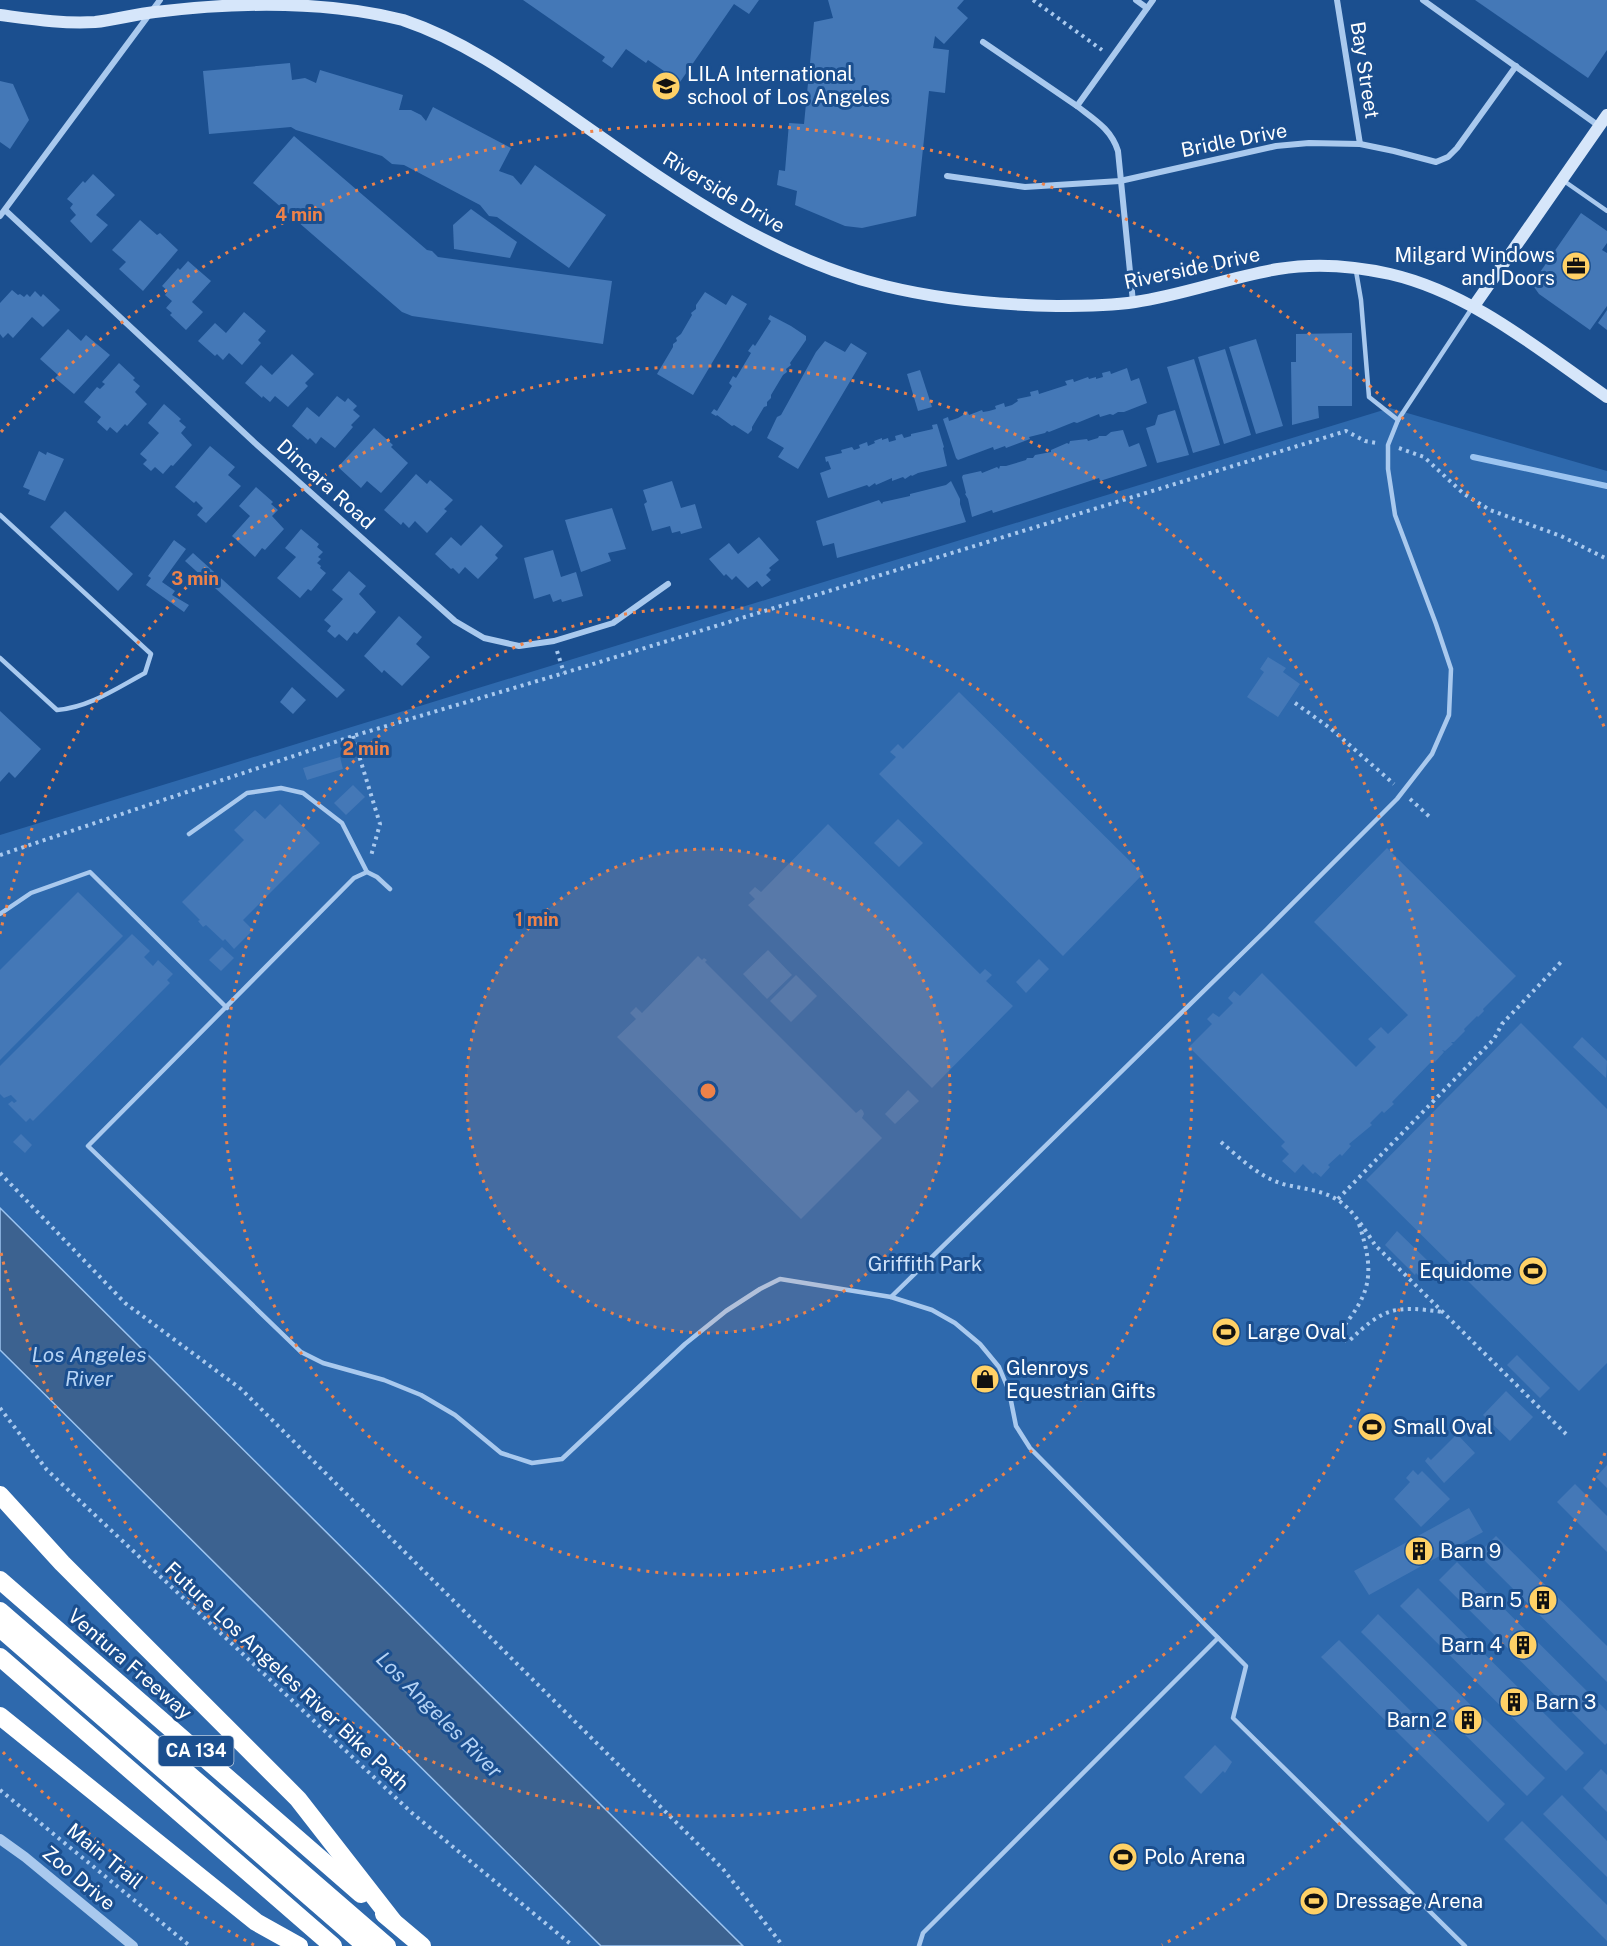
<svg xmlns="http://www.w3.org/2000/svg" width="1607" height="1946" viewBox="0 0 1607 1946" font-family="'Public Sans',sans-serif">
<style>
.green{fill:#2e69ad}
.water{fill:#3c6290;stroke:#9cc4f0;stroke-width:1.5}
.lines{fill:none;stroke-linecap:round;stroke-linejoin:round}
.stream{stroke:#9cc4f0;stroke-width:6}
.building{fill:#4478b7}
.path{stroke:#a9c9ee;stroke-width:4;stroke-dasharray:3 4.5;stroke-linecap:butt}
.service{stroke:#a9c9ee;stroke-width:4.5}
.minor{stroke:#a9c9ee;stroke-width:6}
.tertiary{stroke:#a9c9ee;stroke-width:10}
.secondary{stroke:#d6e6fa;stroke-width:12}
.motorway{stroke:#fff;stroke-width:18}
.ring{fill:none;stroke:#ee8249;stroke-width:3;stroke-dasharray:3 6}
.labels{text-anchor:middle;stroke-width:6;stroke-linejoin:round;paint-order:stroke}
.shield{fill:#1b4f8f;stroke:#bbcadd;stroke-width:1.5}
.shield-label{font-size:18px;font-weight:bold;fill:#fff}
.street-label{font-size:20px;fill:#fff;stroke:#1b4f8f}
.poi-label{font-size:20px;fill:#fff;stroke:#1b4f8f;text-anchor:start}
.park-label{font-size:20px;fill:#cfe3fa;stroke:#1b4f8f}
.water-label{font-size:21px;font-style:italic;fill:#b5d3f5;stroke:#1b4f8f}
.centre{fill:#ee8249;stroke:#1b4f8f;stroke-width:3}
.ring-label{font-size:18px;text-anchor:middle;font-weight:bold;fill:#ee8249;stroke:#1b4f8f;stroke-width:6;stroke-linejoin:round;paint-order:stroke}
</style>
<rect width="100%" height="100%" fill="#1b4f8f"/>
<path class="green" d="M1390,408L1607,471V1946H0V835Z"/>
<path class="water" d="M0,1208L743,1946H601L0,1350Z"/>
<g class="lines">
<path class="stream" d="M1473,457L1607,486"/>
</g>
<g class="building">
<path d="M523,0H759L749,14L734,4L680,82L648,60L646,63L626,49L612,68L602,61L605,57Z"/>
<path d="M828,0H964L957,8L968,18L944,44L935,36L933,48L949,50L945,93L929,91L916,216L862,228L845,226L795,205L797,191L777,185L779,170L785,171L789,123L804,124L814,22L833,18Z"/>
<path d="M1475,0H1607V50L1588,78Z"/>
<path d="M290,63L292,80L305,78L316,83L320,70L403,95L399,110H411L421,115L426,121L433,107L511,148L499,171L513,176L521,185L535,165L606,215L569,268L497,217L489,216L480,205L404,165L392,164L382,156L296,130L291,127L209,134L203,71Z"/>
<path d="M0,81L13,84L29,120L10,149L0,142Z"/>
<path d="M294,136L427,250L432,251L438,257L612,281L603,344L412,316L402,312L253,183Z"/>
<path d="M93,174L115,195L96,215L108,225L91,243L70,221L76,215L70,208L73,204L67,199L83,181L85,183Z"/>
<path d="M471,209L517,242L510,258L454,249L453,225Z"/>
<path d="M1581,213L1607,231V243L1602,250L1607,253V306L1590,330L1539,294L1534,287L1536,278Z"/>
<path d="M140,220L157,235L160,233L178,250L143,291L119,269L126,262L112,250Z"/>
<path d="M188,261L211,281L192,302L203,312L186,330L170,315L172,313L166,308L172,301L165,295L168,291L162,286L178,268L180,270Z"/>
<path d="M12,290L18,295L20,294L24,297L27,294L30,297L35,291L41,297L43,294L60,310L43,327L32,317L13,338L8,333L3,338L0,334V303Z"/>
<path d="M705,292L726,305L732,295L747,304L693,395L657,374L673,347V344L677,341L676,338L681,334L692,315L691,313L696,309V305Z"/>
<path d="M1607,310V330L1598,323Z"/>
<path d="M244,312L266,331L258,340L261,343L242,365L229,353L223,360L217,354L215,356L198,341L215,323L226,333Z"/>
<path d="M770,315L791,326L806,336V340L790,363L791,365L786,369L787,372L783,375L771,395V398L767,402V406L764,407L752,427V430L748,434L734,425L732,426L717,415L716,416L711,413L714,409L717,411L732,386L729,383L733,376L736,378L751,353L748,351L753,344L755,346L771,321L768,319Z"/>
<path d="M68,329L81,341L86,335L110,355L74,394L55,378L58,375L40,359Z"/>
<path d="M1352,333V406H1318L1319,418L1292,425L1291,362H1296V334Z"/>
<path d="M1256,339L1283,426L1256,434L1229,347Z"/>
<path d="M825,341L845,352L851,343L867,353L798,469L778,457L784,448L767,438L777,417L781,415L816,352Z"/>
<path d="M1225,349L1251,435L1224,444L1198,357Z"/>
<path d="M292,354L314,374L305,383L308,386L288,407L275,396L270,402L263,396L262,398L245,383L261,365L272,375Z"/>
<path d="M1194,359L1220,445L1193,453L1167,367Z"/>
<path d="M119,363L135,378L133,380L140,386L135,392L147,404L127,426L125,424L117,433L110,427L107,431L97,422L101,417L84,402L97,387L100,389L105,384L102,382Z"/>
<path d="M1127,368L1131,381L1139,378L1147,403L1124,412H1118L1113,415L1110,414L1100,417L1099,414L1077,423L1074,422L1049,432L1047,431L1045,433L1029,437L1030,439L1006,448L1005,446L994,450L993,447L958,460L956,458L943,419L948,417L949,421L958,418L963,415V413L967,411L969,415L982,410L983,412L989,411L996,409L995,406L1004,403L1005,407L1012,405L1018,401L1017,399L1031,396L1030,392L1038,390L1039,394L1067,385L1065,381L1073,379L1074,382L1088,377L1089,379L1096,377V379L1103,377L1102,373L1110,371L1111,374Z"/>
<path d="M920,370L932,407L918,411L907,374Z"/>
<path d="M337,396L345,402L348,398L357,406L353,410L360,416L351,425L353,427L335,448L321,437L316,444L310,438L308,440L292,426L307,407L319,417Z"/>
<path d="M164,404L181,419L179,421L186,427L181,433L192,445L173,466L171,465L163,474L155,467L151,471L143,464L147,460L140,454L159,433L148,423Z"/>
<path d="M1175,410L1189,455L1157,463L1146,428L1155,425L1158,415Z"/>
<path d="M937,424L944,447L943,448L947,466L918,473L912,476L911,475L905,479L903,477L892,481V478L876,485L875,483L869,487L867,485L828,498L820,473L831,469L828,461L826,462L825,457L842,453L841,450L852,447L854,450L860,448L859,445L867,442L868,446L875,443L874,441L882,438V440L888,438L889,442L896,440L895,436L902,434L904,438L911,436V434L933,429L932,425Z"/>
<path d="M374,428L393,445L391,447L408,463L381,493L367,481L361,488L338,467Z"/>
<path d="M1123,430L1129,447L1139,443L1147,466L1100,481L1099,478L993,513L992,510L972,517L968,499L965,494L966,493L962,477L963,475L981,471L982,473L997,467L999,469L1000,466H1006L1026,460L1027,458H1033L1035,455L1051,452V450L1067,443L1069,444L1070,441L1087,439L1088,441L1098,438L1099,436H1106L1111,432Z"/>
<path d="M210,446L235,467L228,475L241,486L206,523L197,515L203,508L196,501L194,503L175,487Z"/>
<path d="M39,451L46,455L47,452L64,459L45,501L28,494L30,490L23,487Z"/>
<path d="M416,474L427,484L430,480L453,500L444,509L447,511L427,533L415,521L409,528L403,522L401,525L384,510Z"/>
<path d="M672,481L681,508L695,504L702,528L681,534L680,531L672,533L670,526L652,531L644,504L647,502L643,490Z"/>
<path d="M951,481L960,499V504L966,522L837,558L834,543L823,546L816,521L879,500L882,504L883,502L910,496V494L946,485Z"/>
<path d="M256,487L273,502L271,504L278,510L272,516L284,529L265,550L262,548L255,557L232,536L250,516L239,506Z"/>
<path d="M612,508L626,549L608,553L611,561L581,572L565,520Z"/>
<path d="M65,511L133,574L118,591L50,527Z"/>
<path d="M481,525L503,546L495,555L498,558L478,579L465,567L459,574L453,568L451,569L435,554L451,537L461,546Z"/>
<path d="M301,529L319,544L317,547L323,552L318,557L321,559L317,563L321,566L320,568L326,573L311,591L308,589L300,598L277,578L296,557L285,548Z"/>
<path d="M759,537L779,560L769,568L771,570L766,575L771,580L762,587L757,581L748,588L736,576L732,580L726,574L724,576L709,559L729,543L738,554Z"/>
<path d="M174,540L186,549L162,582L175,591L172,595L189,605L184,612L146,585L151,578L148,576Z"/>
<path d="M553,550L561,577L576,572L583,596L562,602L561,599L553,602L550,594L534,599L524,558Z"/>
<path d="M193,553L345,690L337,698L185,561Z"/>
<path d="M349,571L366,586L359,594L376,612L357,634L354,632L347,641L339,634L335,638L327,631L331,626L324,620L343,599L332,590Z"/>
<path d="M399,616L422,637L416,644L430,657L402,686L384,670L382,673L364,656Z"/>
<path d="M1268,657L1286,668L1283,672L1300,684L1278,717L1247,697L1264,672L1260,669Z"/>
<path d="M292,687L306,700L293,714L280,702Z"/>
<path d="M959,692L1143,874L1063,956L879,774L896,757L890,752L898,744L903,749Z"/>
<path d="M0,711L41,749L15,778L9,772L0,782Z"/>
<path d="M340,757L343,769L307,780L303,768Z"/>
<path d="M353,785L365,797L346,815L334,803Z"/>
<path d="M280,804L320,843L243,920L253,930L234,949L225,939L223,941L206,925L203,927L198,921L200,920L182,902L244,840L234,830L255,810L265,819Z"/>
<path d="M898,819L923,843L899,867L874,843Z"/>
<path d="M828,824L980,974L985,969L992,975L986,981L1013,1006L932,1088L748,905L755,899L749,893L755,887L761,892Z"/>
<path d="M1387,848L1516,976L1483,1009L1484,1011L1478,1017L1477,1016L1464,1029L1465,1031L1454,1042H1451L1453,1044L1445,1051L1442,1050L1444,1052L1435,1062L1433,1060L1392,1102L1394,1104L1384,1113L1382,1111L1370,1123L1372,1125L1349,1144L1351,1146L1342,1156L1340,1154L1328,1165L1330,1167L1321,1177L1315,1172L1313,1174L1303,1164L1295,1173L1282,1161L1289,1154L1281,1146L1285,1142L1189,1047L1212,1024L1207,1019L1213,1013L1219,1017L1233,1003L1228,998L1234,991L1240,996L1262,973L1356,1067L1376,1047L1368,1039L1381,1027L1388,1034L1408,1015L1314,922Z"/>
<path d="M78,892L123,936L0,1060V970Z"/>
<path d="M132,934L150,951L144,957L153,966L158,960L173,974L167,980L170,983L33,1121L30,1118L26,1122L8,1104L12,1101L14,1103L17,1101L11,1095L4,1098L0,1094V1066Z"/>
<path d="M222,947L234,958L221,971L209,960Z"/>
<path d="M768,950L792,975L767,999L743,974Z"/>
<path d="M698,956L702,960L704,958L707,960L705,962L856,1113L861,1109L863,1111L864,1114L862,1118L882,1138L801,1219L617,1037L636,1019L630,1013L636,1007L642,1013Z"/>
<path d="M1039,959L1049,969L1026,993L1016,982Z"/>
<path d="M796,975L817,996L791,1022L770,1001Z"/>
<path d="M1521,1023L1607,1109V1363L1579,1391L1366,1180Z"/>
<path d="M1582,1037L1607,1061L1606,1078L1573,1047Z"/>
<path d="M908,1090L919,1101L895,1124L885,1114Z"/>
<path d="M21,1134L32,1145L25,1153L13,1142Z"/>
<path d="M1397,1231L1428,1261L1424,1266L1430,1273L1423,1280L1416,1273L1415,1275L1385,1245Z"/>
<path d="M1517,1355L1550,1388L1540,1398L1507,1365Z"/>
<path d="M1506,1391L1533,1417L1510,1441L1483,1415Z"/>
<path d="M1457,1434L1475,1453L1444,1483L1425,1461L1428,1457L1431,1460Z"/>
<path d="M1607,1465V1488L1596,1477Z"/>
<path d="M1413,1470L1418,1475L1422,1471L1450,1499L1421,1527L1394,1499L1410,1482L1406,1478Z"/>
<path d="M1575,1484L1607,1516V1552L1557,1502Z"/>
<path d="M1469,1508L1483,1532L1369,1595L1354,1571Z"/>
<path d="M1496,1536L1607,1646V1682L1478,1554Z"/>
<path d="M1457,1562L1607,1711V1743L1605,1745L1439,1580Z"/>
<path d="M1418,1588L1584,1753L1566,1771L1400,1606Z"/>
<path d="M1378,1614L1545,1778L1527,1796L1361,1632Z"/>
<path d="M1339,1640L1505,1804L1488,1822L1321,1657Z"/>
<path d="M1215,1745L1232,1762L1225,1773L1223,1771L1201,1794L1184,1777Z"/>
<path d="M1601,1769L1607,1775V1812L1583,1788Z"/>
<path d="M1562,1795L1607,1841V1877L1543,1814Z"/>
<path d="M1522,1821L1607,1905V1941L1504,1839Z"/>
</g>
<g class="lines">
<g class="path">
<path d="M1033,0L1102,50"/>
<path d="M1399,448L1424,457L1464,494L1490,510L1561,536L1607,559"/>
<path d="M557,651L564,673"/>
<path d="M1295,703L1330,728L1394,784"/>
<path d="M353,736L380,824L371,856"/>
<path d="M1410,799L1432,819"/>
<path d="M0,855L353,736L564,673L1346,431L1365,441L1377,443"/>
<path d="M1221,1142C1241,1159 1261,1179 1287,1185C1304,1189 1321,1190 1336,1199C1351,1207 1366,1231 1375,1245L1566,1434"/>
<path d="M0,1173L125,1303L241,1389L723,1869L783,1946"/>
<path d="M1338,1199L1494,1039L1502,1024L1561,962"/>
<path d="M1359,1224C1375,1273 1372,1293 1338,1333L1348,1342C1383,1308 1394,1305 1442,1312"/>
<path d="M0,1408L47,1470L412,1813L573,1946"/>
<path d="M0,1790L190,1946"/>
</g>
<g class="service">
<path d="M1564,181L1607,211"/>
<path d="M1356,271L1361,300L1369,397L1398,420"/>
<path d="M0,515L151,654L145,673C117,688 90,707 57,710L0,658"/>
<path d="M189,834L247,793L281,788L303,793L342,823L367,872"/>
<path d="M390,889L377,877L367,872L354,878L88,1146L301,1352L323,1363L384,1380L421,1395L455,1415L501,1453L532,1463L562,1459L685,1344L726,1311L760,1289L780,1279L891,1297L1267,929L1397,799L1432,754L1449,715L1451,669L1436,624L1395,515L1388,469V445L1398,420L1472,308"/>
<path d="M0,914L31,893L90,872L227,1008"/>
<path d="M891,1297L932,1310L955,1323L980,1344L999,1367L1009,1391L1016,1426L1030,1448L1246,1666L1233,1718L1465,1946"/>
<path d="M919,1946L923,1933L1218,1638"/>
</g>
<g class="minor">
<path d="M1136,0L1147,8"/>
<path d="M1337,0L1360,144"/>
<path d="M1423,0L1599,126"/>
<path d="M983,42L1077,106"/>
<path d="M947,176L1025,187L1120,181L1276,146L1309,143L1360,144L1394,151L1436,162L1448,157L1457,148L1516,66"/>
<path d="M5,210L255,443L455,621L484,638L519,646L554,641L613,623L668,584"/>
<path d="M0,216L160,0"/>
<path d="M1133,302L1118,151C1111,129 1095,120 1077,106L1153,0"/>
</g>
<path class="tertiary" d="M0,1839L25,1857L133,1946"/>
<g class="secondary">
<path d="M0,15C31,19 63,24 95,22C115,20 135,14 155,12C237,2 323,0 403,20C465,41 515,77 568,114C667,183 766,257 885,286C942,300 999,305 1057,306C1083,306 1109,306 1135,302C1183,295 1230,277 1278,269C1314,263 1355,266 1390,274C1472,293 1539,350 1607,397"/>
<path d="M1474,306L1607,115"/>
</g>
<g class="motorway">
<path d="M0,1495L62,1563L298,1799L393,1921"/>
<path d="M0,1580L361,1894"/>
<path d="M0,1611L387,1946"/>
<path d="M0,1628L366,1946"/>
<path d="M0,1657L333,1946"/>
<path d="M0,1716L256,1922L299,1946"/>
<path d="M384,1914L422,1946"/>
</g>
</g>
<circle cx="708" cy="1091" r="242" fill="#ee8249" fill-opacity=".12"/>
<g class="ring">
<circle cx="708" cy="1091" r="242"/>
<circle cx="708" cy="1091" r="484"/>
<path d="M0 934A725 725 0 1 1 0 1248"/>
<path d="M1605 1453A967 967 0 0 1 1162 1945M254 1945A967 967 0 0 1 1 1750M1 432A967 967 0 0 1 1605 729"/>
</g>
<defs>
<g id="school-disc" transform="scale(1.5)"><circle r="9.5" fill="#ffd166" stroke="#1b4f8f"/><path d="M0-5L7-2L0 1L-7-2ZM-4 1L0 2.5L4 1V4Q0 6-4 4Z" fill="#111"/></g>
<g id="office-disc" transform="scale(1.5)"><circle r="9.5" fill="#ffd166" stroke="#1b4f8f"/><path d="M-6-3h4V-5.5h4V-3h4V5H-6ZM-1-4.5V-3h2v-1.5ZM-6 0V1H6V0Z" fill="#111"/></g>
<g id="stadium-disc" transform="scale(1.5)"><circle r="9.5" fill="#ffd166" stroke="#1b4f8f"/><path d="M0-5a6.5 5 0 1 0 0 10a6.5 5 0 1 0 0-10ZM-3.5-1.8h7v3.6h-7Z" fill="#111"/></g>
<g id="shop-disc" transform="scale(1.5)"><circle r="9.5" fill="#ffd166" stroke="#1b4f8f"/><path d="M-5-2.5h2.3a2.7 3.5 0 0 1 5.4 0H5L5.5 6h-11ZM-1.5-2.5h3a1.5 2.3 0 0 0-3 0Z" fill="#111"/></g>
<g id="building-disc" transform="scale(1.5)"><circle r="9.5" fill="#ffd166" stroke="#1b4f8f"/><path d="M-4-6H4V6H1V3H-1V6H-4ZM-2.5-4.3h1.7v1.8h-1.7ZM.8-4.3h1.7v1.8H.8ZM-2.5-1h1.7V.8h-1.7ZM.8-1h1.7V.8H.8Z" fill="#111"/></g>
</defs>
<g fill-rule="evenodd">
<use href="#school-disc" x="666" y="86"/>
<use href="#office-disc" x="1576" y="266"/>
<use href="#stadium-disc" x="1533" y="1271"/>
<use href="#stadium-disc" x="1226" y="1332"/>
<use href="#shop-disc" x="985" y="1379"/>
<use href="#stadium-disc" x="1372" y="1427"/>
<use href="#building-disc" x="1419" y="1551"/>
<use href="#building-disc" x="1543" y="1600"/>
<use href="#building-disc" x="1523" y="1645"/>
<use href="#building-disc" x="1514" y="1702"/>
<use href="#building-disc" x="1468" y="1720"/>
<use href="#stadium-disc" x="1123" y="1857"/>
<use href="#stadium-disc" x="1314" y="1901"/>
</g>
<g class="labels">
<rect class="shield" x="158.5" y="1736" width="75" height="30" rx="4.5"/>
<g class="shield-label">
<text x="196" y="1757">CA 134</text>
</g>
<g class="street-label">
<text transform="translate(1365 70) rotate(81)" y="7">Bay Street</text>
<text transform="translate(1234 140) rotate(-11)" y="7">Bridle Drive</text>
<text transform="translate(724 192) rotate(31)" y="7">Riverside Drive</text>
<text transform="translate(1192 268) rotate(-12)" y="7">Riverside Drive</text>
<text transform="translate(326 484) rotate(42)" y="7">Dincara Road</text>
<text transform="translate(130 1664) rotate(41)" y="7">Ventura Freeway</text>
<text transform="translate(287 1676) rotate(43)" y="7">Future Los Angeles River Bike Path</text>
<text transform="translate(105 1856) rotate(39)" y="7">Main Trail</text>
<text transform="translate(79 1878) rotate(40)" y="7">Zoo Drive</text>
</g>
<g class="poi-label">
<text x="687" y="81">LILA International<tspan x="687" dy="23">school of Los Angeles</tspan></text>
<text x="1555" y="262" text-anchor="end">Milgard Windows<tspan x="1555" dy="23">and Doors</tspan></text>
<text x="1512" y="1278" text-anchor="end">Equidome</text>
<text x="1247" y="1339">Large Oval</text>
<text x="1006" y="1375">Glenroys<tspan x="1006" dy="23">Equestrian Gifts</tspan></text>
<text x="1393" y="1434">Small Oval</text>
<text x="1440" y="1558">Barn 9</text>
<text x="1522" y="1607" text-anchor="end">Barn 5</text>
<text x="1502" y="1652" text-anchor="end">Barn 4</text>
<text x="1535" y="1709">Barn 3</text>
<text x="1447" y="1727" text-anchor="end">Barn 2</text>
<text x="1144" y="1864">Polo Arena</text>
<text x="1335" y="1908">Dressage Arena</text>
</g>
<g class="park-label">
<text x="925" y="1271">Griffith Park</text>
</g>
<g class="water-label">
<text x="89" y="1362">Los Angeles<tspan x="89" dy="24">River</tspan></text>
<text transform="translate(439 1715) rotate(45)" y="7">Los Angeles River</text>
</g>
</g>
<circle cx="708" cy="1091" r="9" class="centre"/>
<g class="ring-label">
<text x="299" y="221">4 min</text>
<text x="195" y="585">3 min</text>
<text x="366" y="755">2 min</text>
<text x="537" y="926">1 min</text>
</g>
</svg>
